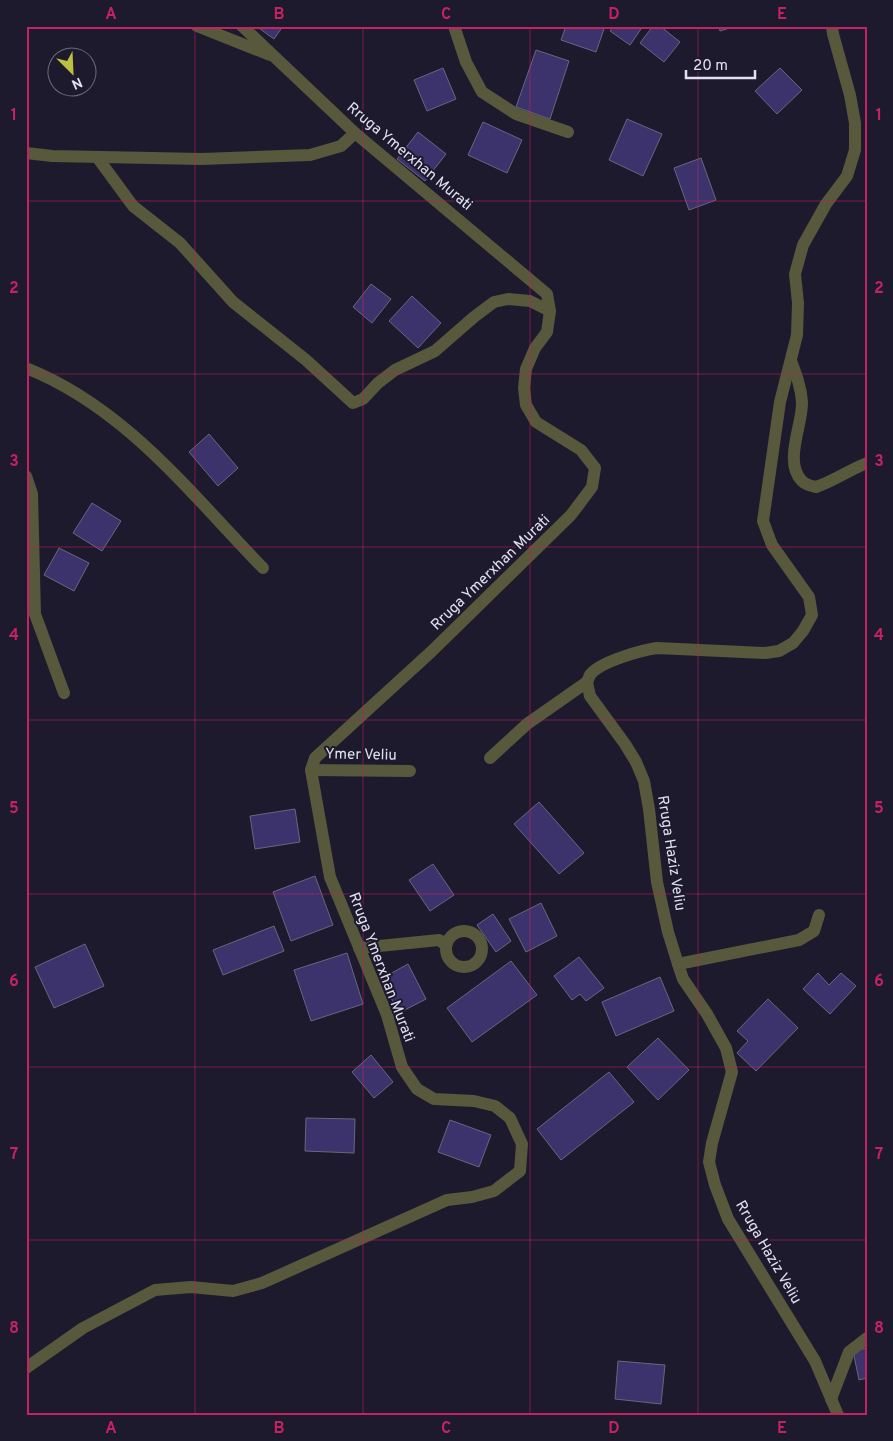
<svg xmlns="http://www.w3.org/2000/svg" width="893" height="1441" viewBox="0 0 893 1441" font-family="Overpass,sans-serif">
<style>
.building{fill:#3d336c;stroke:#68667e}
.lines{fill:none;stroke-linecap:round;stroke-linejoin:round}
.minor{stroke:#57583c;stroke-width:12}
.grid{fill:none;stroke:#c42262;stroke-width:1;stroke-opacity:0.55}
.labels{text-anchor:middle;stroke-width:4;stroke-linejoin:round;paint-order:stroke}
.street-label{font-size:15px;fill:#e2e1ef;stroke:#1d1a2e}
.neatline{fill:none;stroke:#c42262;stroke-width:2}
.grid-label{font-size:16px;text-anchor:middle;font-weight:bold;fill:#c42262}
</style>
<rect width="100%" height="100%" fill="#1d1a2e"/>
<g class="building">
<path d="M256,26H283L274,39Z"/>
<path d="M566,26H605L596,52L561,40Z"/>
<path d="M614,26H643L630,45L610,31Z"/>
<path d="M653,26H660L680,42L664,62L640,43Z"/>
<path d="M719,26H736L720,31Z"/>
<path d="M536,50L569,61L550,119L516,107Z"/>
<path d="M443,68L456,99L427,111L414,80Z"/>
<path d="M780,68L802,90L777,114L755,91Z"/>
<path d="M627,119L662,134L643,176L609,160Z"/>
<path d="M483,122L522,140L507,173L468,155Z"/>
<path d="M418,132L446,154L425,181L397,159Z"/>
<path d="M701,158L716,200L689,210L674,168Z"/>
<path d="M371,284L391,299L372,323L353,307Z"/>
<path d="M412,296L441,323L418,348L389,321Z"/>
<path d="M209,434L238,468L218,486L189,452Z"/>
<path d="M92,503L121,521L102,551L73,533Z"/>
<path d="M59,548L89,563L74,591L44,575Z"/>
<path d="M539,802L584,853L559,874L514,824Z"/>
<path d="M295,809L300,842L255,849L250,816Z"/>
<path d="M433,864L454,895L430,911L409,880Z"/>
<path d="M315,876L333,925L291,941L273,892Z"/>
<path d="M541,903L557,936L526,952L509,919Z"/>
<path d="M493,914L511,941L496,952L477,925Z"/>
<path d="M274,926L284,951L223,975L213,950Z"/>
<path d="M85,944L104,986L54,1008L35,967Z"/>
<path d="M347,953L363,1004L311,1021L294,970Z"/>
<path d="M579,957L604,988L586,1001L580,994L572,1000L554,976Z"/>
<path d="M511,961L537,995L472,1042L447,1008Z"/>
<path d="M408,964L426,999L399,1013L381,979Z"/>
<path d="M818,973L829,985L841,973L856,986L830,1014L803,989Z"/>
<path d="M660,977L674,1011L616,1036L602,1002Z"/>
<path d="M768,999L798,1028L756,1071L737,1053L748,1041L737,1031Z"/>
<path d="M658,1038L689,1070L658,1100L627,1067Z"/>
<path d="M371,1055L393,1082L374,1098L352,1072Z"/>
<path d="M609,1072L634,1102L561,1160L537,1129Z"/>
<path d="M306,1118L355,1119L354,1153L305,1151Z"/>
<path d="M450,1120L491,1135L479,1167L438,1152Z"/>
<path d="M867,1348V1378L859,1380L853,1351Z"/>
<path d="M618,1361L665,1365L661,1404L615,1399Z"/>
</g>
<g class="lines">
<g class="minor">
<path d="M197,26L270,55"/>
<path d="M454,26L466,62L482,92L516,114L568,132"/>
<path d="M26,153L52,156L202,159L310,155L341,146L355,133"/>
<path d="M97,157L133,206L180,243L233,302L306,360L353,403L363,399L378,383L395,370L435,351L474,317L494,302L508,299L530,301L550,311"/>
<path d="M791,361C796,374 801,387 802,402C803,424 783,462 802,481C805,484 811,486 816,487C834,481 849,470 867,463"/>
<path d="M26,368C125,407 191,494 263,568"/>
<path d="M26,476L32,494L35,614L64,693"/>
<path d="M587,682C588,680 589,677 590,675C599,662 642,650 657,648L765,653L779,651L793,643L803,631L812,615L809,597L772,545L763,521L780,402L797,335L798,303L795,274L803,245L826,204L847,176L855,150V123L850,95L833,34L832,26"/>
<path d="M587,682L590,696L625,744L636,762L644,781L649,809L657,882L668,932L678,964L683,979L707,1014L726,1048L732,1072L712,1143L709,1162L715,1185L728,1219L815,1361L838,1415"/>
<path d="M490,758L527,724L587,682"/>
<path d="M311,770L410,771"/>
<circle cx="464" cy="949" r="18"/>
<path d="M359,948L439,940L446,945"/>
<path d="M678,964L799,940L814,931L819,915"/>
<path d="M26,1368L83,1328L155,1290L191,1287L233,1291L262,1283L447,1200L472,1197L494,1191L520,1171L522,1144L510,1118L495,1106L474,1101L434,1099L417,1089L402,1067L387,1015L330,877L311,770L315,758L432,651L571,515L592,487L595,468L581,450L536,422L526,405L524,388L526,369L535,348L547,332L550,311L547,294L355,133L242,26"/>
<path d="M831,1399L849,1352L867,1338"/>
</g>
</g>
<path class="grid" d="M195,26V1415M363,26V1415M530,26V1415M698,26V1415M26,201H867M26,374H867M26,547H867M26,720H867M26,894H867M26,1067H867M26,1240H867"/>
<g class="labels">
<g class="street-label">
<text transform="translate(410 156) rotate(40)" y="5">Rruga Ymerxhan Murati</text>
<text transform="translate(490 572) rotate(-44)" y="5">Rruga Ymerxhan Murati</text>
<text transform="translate(361 754) rotate(1)" y="5">Ymer Veliu</text>
<text transform="translate(672 853) rotate(81)" y="5">Rruga Haziz Veliu</text>
<text transform="translate(382 967) rotate(69)" y="5">Rruga Ymerxhan Murati</text>
<text transform="translate(769 1252) rotate(60)" y="5">Rruga Haziz Veliu</text>
</g>
</g>
<rect width="893" height="1441" fill="none" stroke="#1d1a2e" stroke-width="55"/>
<g transform="translate(72 72) rotate(156)"><circle r="24" fill="#1d1a2e" stroke="#6c6a7b"/>
<path d="M0-4L9 19L0 12L-9 19Z" fill="#bdbf43"/>
<text y="-8" font-size="14" font-weight="bold" text-anchor="middle" fill="#e2e1ef">N</text>
</g>
<path d="M686 70v8h69v-8" fill="none" stroke="#e2e1ef" stroke-width="2.5"/>
<text x="693" y="70" font-size="15" fill="#e2e1ef" stroke="#1d1a2e" stroke-width="4" paint-order="stroke">20 m</text>
<rect x="28" y="28" width="838" height="1386" class="neatline"/>
<g class="grid-label">
<text x="111" y="19">A</text>
<text x="279" y="19">B</text>
<text x="446" y="19">C</text>
<text x="614" y="19">D</text>
<text x="782" y="19">E</text>
<text x="14" y="120">1</text>
<text x="879" y="120">1</text>
<text x="14" y="293">2</text>
<text x="879" y="293">2</text>
<text x="14" y="466">3</text>
<text x="879" y="466">3</text>
<text x="14" y="640">4</text>
<text x="879" y="640">4</text>
<text x="14" y="813">5</text>
<text x="879" y="813">5</text>
<text x="14" y="986">6</text>
<text x="879" y="986">6</text>
<text x="14" y="1159">7</text>
<text x="879" y="1159">7</text>
<text x="14" y="1333">8</text>
<text x="879" y="1333">8</text>
<text x="111" y="1433">A</text>
<text x="279" y="1433">B</text>
<text x="446" y="1433">C</text>
<text x="614" y="1433">D</text>
<text x="782" y="1433">E</text>
</g>
</svg>
